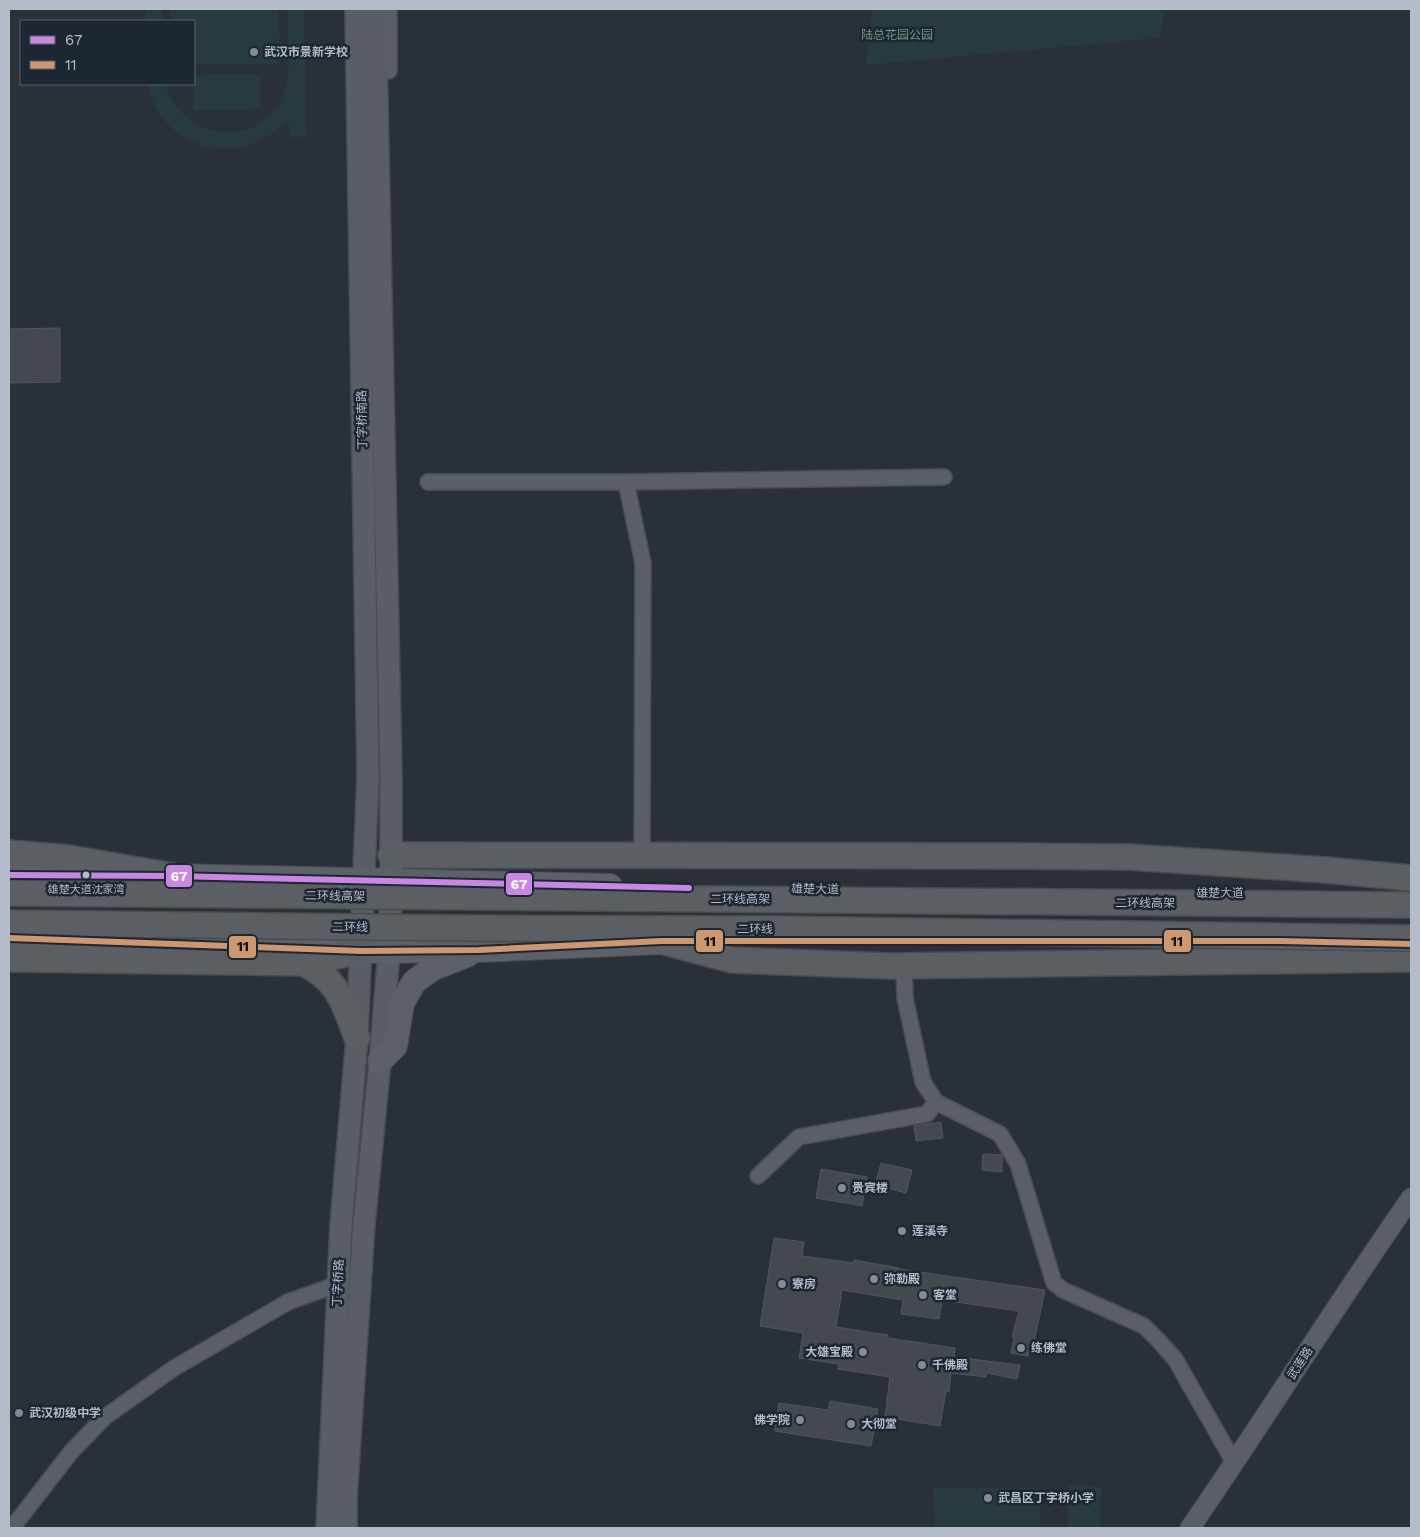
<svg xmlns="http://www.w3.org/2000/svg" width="1420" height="1537" viewBox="0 0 1420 1537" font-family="'Work Sans','Noto Sans SC',sans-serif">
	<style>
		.green { fill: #273a3e }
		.building { fill: #444950; stroke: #52575f }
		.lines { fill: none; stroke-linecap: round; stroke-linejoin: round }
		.minor-casing { stroke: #484c53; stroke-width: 18 }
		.tertiary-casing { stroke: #484c53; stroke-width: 21 }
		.secondary-casing { stroke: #484c53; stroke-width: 24 }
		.primary-casing { stroke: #484c55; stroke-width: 26 }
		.trunk-casing { stroke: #474c53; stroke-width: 28 }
		.minor { stroke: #5a5e66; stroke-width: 15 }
		.tertiary { stroke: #5a5e66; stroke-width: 19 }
		.secondary { stroke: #595d64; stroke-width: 21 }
		.primary { stroke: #5c6168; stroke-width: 24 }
		.trunk { stroke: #5b5f64; stroke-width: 25 }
		.trunk-bridge-casing { stroke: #474c53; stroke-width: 28; stroke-linecap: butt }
		.trunk-bridge { stroke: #5b5f64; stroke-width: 25 }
		.bus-1-casing { stroke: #1d2633; stroke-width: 10 }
		.bus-2-casing { stroke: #1d2633; stroke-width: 10 }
		.bus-1 { stroke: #c787e3; stroke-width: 6 }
		.bus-2 { stroke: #cd976f; stroke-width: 6 }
		.poi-dot { fill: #848b96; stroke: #1d2633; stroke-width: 2 }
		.bus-dot { fill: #b4bcc9; stroke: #1d2633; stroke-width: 2 }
		.labels { text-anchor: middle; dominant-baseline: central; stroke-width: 5; stroke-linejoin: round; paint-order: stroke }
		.bus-label { font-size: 11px; fill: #b4bcc9; stroke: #1d2633 }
		.park-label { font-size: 12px; fill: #6b9a76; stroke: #1d2633 }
		.poi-label { font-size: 12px; font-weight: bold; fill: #b4bcc9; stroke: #1d2633; text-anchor: start }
		.street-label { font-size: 12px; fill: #b4bcc9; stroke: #1d2633 }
		.line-badge { stroke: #1d2633; stroke-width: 2 }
		.badge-label { font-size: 14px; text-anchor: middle; font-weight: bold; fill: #fff }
		.pale-badge-label { font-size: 14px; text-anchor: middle; font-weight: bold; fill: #111 }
	</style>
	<rect width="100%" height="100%" fill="#2a3038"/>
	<!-- green -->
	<g class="green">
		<rect x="146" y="9" width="17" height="12"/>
		<polygon points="171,9 279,9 280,64 194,65 194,21 171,21"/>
		<path d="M287,9h17l2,128h-17l-1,-18c-31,37 -89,41 -122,3 -9,-11 -16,-24 -18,-38h17c18,58 95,67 119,9 8,-20 3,-61 3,-84z"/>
		<polygon points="872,9 1166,9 1159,38 866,65"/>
		<polygon points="260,74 261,109 193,110 194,75"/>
		<polygon points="1068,1485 1101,1487 1100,1528 1067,1528"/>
		<polygon points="933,1487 1040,1488 1041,1528 935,1528"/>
	</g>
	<!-- building -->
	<g class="building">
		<polygon points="60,328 60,382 9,383 9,329"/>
		<polygon points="941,1122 943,1138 916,1141 914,1126"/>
		<polygon points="983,1154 1002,1155 1002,1172 982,1170"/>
		<polygon points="881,1163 912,1170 906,1193 875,1185"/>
		<polygon points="821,1169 867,1177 862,1206 816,1198"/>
		<polygon points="774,1238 804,1242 802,1256 854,1263 854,1260 899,1268 898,1269 1045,1290 1034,1342 1031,1342 1028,1356 1011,1353 1014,1338 1012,1337 1019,1311 942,1300 939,1319 901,1314 903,1300 842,1290 836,1327 888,1335 888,1338 955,1348 954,1357 1020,1365 1017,1379 987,1373 986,1377 951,1373 949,1392 946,1391 940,1426 885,1417 890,1377 838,1369 839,1364 799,1358 803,1333 760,1326"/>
		<polygon points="830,1401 878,1409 871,1446 775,1431 779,1403 828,1410"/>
	</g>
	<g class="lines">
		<defs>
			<g id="minor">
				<polyline points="389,9 389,71"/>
				<polyline points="428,482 626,482 944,477"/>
				<polyline points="626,482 643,563 642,856"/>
				<polyline points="904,966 905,998 923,1082 936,1102 1000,1134 1018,1164 1054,1283 1063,1290 1144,1326 1158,1340 1175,1359 1235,1464"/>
				<polyline points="758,1176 799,1137 927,1114 936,1102"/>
				<polyline points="12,1528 71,1452 105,1417 174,1368 288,1302 338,1284"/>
			</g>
			<path id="tertiary" d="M1190,1528c75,-109 145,-222 221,-330"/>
			<g id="secondary">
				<polyline points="327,1528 341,1225 357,1038 368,776 356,9"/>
				<polyline points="346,1528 346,1498 364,1224 380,1061 389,951 391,881 391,776 375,9"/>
			</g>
			<g id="primary">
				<polyline points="9,875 173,876 610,886"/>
				<polyline points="9,938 361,951 479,950 682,941"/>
				<polyline points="380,1061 395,1046 402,1003 414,982 433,968 467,955"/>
			</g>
			<g id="trunk">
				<polyline points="9,853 69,858 173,876"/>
				<polyline points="391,855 1006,856 1129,857 1326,870 1411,878"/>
				<polyline points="661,941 732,960 890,966 1411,959"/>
				<polyline points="9,959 303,963 361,951"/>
				<path d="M303,963c35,16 41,40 54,75"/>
			</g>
		</defs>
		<!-- minor casing -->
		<use href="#minor" class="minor-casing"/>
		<!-- tertiary casing -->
		<use href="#tertiary" class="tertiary-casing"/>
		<!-- secondary casing -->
		<use href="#secondary" class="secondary-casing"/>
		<!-- primary casing -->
		<use href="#primary" class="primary-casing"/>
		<!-- trunk casing -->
		<use href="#trunk" class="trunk-casing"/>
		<!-- minor -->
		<use href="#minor" class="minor"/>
		<!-- tertiary -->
		<use href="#tertiary" class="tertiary"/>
		<!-- secondary -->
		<use href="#secondary" class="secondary"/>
		<!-- primary -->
		<use href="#primary" class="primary"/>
		<!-- trunk -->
		<use href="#trunk" class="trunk"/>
		<defs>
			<g id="trunk-bridge">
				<polyline points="9,893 1411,905"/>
				<polyline points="9,923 459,928 781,929 1411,938"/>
			</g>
		</defs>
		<!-- trunk-bridge casing -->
		<use href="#trunk-bridge" class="trunk-bridge-casing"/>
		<!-- trunk-bridge -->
		<use href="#trunk-bridge" class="trunk-bridge"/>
		<defs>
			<polyline id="bus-1" points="9,875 173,876 689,888"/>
			<polyline id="bus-2" points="9,938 361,951 479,950 661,941 1281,941 1411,944"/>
		</defs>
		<!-- bus-1 casing -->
		<use href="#bus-1" class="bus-1-casing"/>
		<!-- bus-2 casing -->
		<use href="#bus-2" class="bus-2-casing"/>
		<!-- bus-1 -->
		<use href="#bus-1" class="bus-1"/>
		<!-- bus-2 -->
		<use href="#bus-2" class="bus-2"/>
	</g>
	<!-- markers -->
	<g class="poi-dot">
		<circle cx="254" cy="52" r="5"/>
		<circle cx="842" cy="1188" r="5"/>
		<circle cx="902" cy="1231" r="5"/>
		<circle cx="874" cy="1279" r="5"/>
		<circle cx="782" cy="1284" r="5"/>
		<circle cx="923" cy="1295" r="5"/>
		<circle cx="1021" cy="1348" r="5"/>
		<circle cx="863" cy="1352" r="5"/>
		<circle cx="922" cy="1365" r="5"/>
		<circle cx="19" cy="1413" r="5"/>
		<circle cx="800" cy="1420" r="5"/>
		<circle cx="851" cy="1424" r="5"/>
		<circle cx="988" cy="1498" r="5"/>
	</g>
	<circle class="bus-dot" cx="86" cy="875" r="4.5"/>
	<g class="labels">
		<!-- bus labels -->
		<g class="bus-label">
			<text x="86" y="889">雄楚大道沈家湾</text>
		</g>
		<!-- park labels -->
		<g class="park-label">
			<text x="897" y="35">陆总花园公园</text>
		</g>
		<!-- poi labels -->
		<g class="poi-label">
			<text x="264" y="52">武汉市景新学校</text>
			<text x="852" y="1188">贵宾楼</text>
			<text x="912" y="1231">莲溪寺</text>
			<text x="884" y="1279">弥勒殿</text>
			<text x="792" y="1284">寮房</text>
			<text x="933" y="1295">客堂</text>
			<text x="1031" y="1348">练佛堂</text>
			<text x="853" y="1352" text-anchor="end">大雄宝殿</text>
			<text x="932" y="1365">千佛殿</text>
			<text x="29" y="1413">武汉初级中学</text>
			<text x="790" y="1420" text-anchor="end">佛学院</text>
			<text x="861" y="1424">大彻堂</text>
			<text x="998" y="1498">武昌区丁字桥小学</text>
		</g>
		<!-- street labels -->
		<g class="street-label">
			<text transform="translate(362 420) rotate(-91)">丁字桥南路</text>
			<text transform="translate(815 889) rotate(1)">雄楚大道</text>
			<text x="1220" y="893">雄楚大道</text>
			<text transform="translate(335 896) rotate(1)">二环线高架</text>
			<text x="740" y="899">二环线高架</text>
			<text x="1145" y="903">二环线高架</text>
			<text transform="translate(350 927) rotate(1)">二环线</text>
			<text x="755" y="929">二环线</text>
			<text transform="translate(338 1283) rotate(-87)">丁字桥路</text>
			<text transform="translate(1300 1363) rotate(-57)">武莲路</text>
		</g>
	</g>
	<g class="line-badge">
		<rect x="165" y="864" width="28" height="24" rx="5" fill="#c787e3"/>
		<rect x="505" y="872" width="28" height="24" rx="5" fill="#c787e3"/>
		<rect x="695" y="929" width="29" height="24" rx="5" fill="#cd976f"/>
		<rect x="1163" y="929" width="29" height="24" rx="5" fill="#cd976f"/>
		<rect x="228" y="935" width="29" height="24" rx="5" fill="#cd976f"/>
	</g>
	<g class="badge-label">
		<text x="179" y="881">67</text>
		<text x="519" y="889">67</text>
	</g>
	<g class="pale-badge-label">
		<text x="710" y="946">11</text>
		<text x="1177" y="946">11</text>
		<text x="243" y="951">11</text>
	</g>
	<!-- border -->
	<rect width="1420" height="1537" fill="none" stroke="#b4bcc9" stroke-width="20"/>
	<!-- legend -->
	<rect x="20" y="20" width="175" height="65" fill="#1d2633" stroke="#59626f"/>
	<rect x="30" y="36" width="25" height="8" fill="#c787e3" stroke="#59626f"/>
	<text x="65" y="45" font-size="15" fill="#b4bcc9">67</text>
	<rect x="30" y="61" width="25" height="8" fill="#cd976f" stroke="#59626f"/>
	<text x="65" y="70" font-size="15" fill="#b4bcc9">11</text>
</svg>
